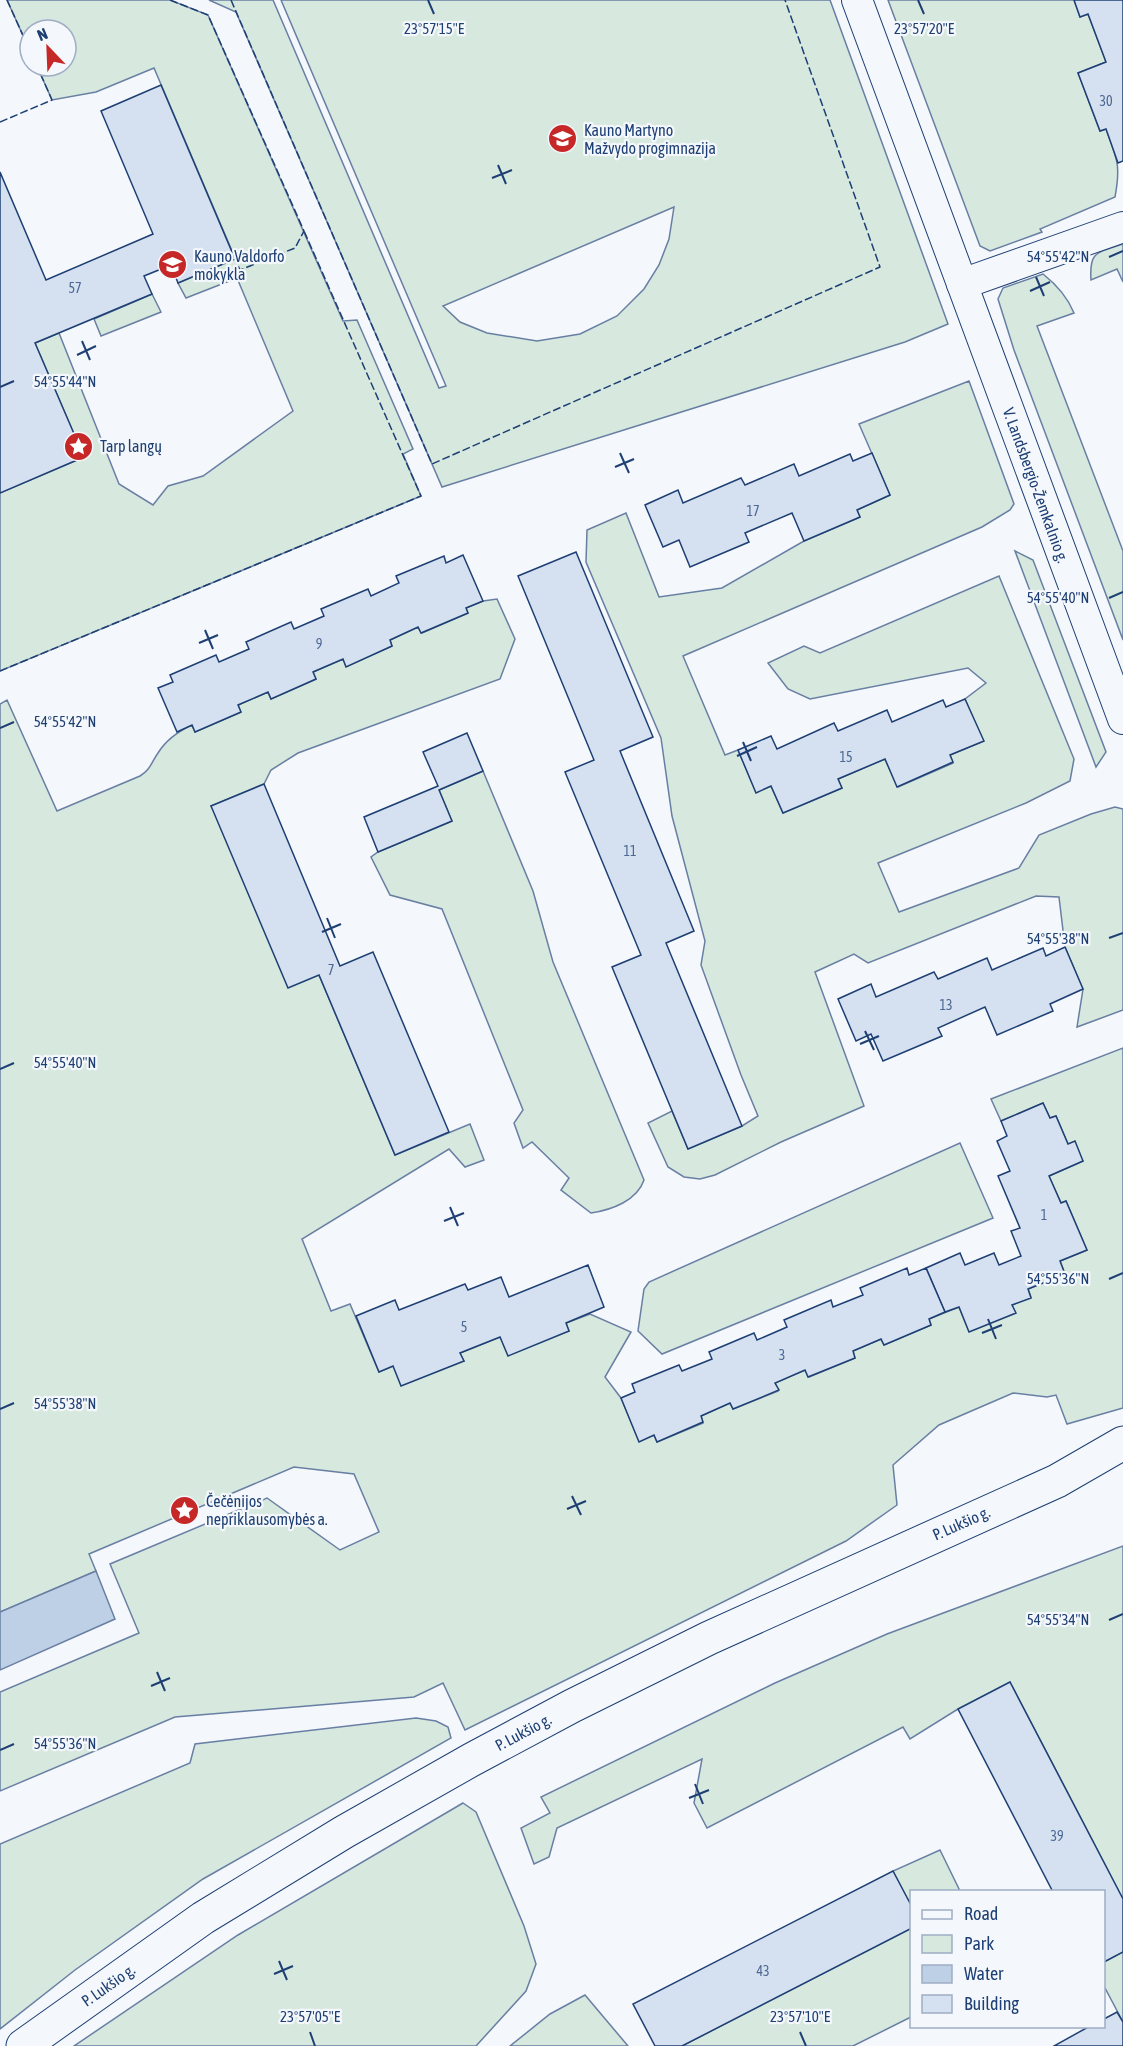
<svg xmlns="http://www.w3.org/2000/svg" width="1123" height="2046" viewBox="0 0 1123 2046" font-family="'Asap Condensed',sans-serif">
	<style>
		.green { fill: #d7e8df; stroke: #687fa3; stroke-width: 1.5; fill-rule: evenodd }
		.water { fill: #bed0e5; stroke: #687fa3; stroke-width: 1.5 }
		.building { fill: #d5e0f0; stroke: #1d3f73; stroke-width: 1.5 }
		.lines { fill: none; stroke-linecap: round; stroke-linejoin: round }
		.minor-casing { stroke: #1d3f73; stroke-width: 32 }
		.secondary-casing { stroke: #1d3f73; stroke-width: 35 }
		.minor { stroke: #f4f7fb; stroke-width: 30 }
		.secondary { stroke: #f4f7fb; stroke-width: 33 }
		.fence { stroke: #1d3f73; stroke-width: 1.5; stroke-dasharray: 8 3; stroke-linecap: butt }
		.ticks { fill: none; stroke: #1d3f73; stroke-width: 2 }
		.labels { text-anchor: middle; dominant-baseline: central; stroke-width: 4.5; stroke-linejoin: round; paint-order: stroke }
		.number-label { font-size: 14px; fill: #4b6792 }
		.poi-label { font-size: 16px; fill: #1d3f73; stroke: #f4f7fb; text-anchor: start }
		.street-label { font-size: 16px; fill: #1d3f73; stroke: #f4f7fb }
		.ticks-label { font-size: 15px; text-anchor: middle; fill: #1d3f73; stroke: #f4f7fb; stroke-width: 4.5; stroke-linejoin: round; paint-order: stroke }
	</style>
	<rect width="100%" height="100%" fill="#f4f7fb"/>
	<!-- green -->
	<g class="green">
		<polygon points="7,0 170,0 208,15 343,321 357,320 413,449 403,454 421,496 0,671 0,493 84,457 35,343 59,333 119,484 153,505 168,486 203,476 293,411 237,278 186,298 178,283 235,258 154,68 96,92 52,100 37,66 66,66 66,30 30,30 30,51"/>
		<path d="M209,0h64l166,388 7,-2 -165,-386h549l118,324 -43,18 -463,145 -206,-475zM674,207l-5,32 -10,26 -15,24 -27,27 -37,18 -43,7 -50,-8 -27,-11 -17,-16z"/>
		<path d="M888,0h186l6,17 8,-3 18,48 -28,11 22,58 6,-2c11,30 15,36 9,68l-75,32 2,3 -52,19 -10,-5z"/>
		<path d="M1123,244v38l-6,-13 -26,11c-2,-30 7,-27 32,-36z"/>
		<path d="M1043,274c14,11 24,22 31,39l-37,13 86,225v89l-109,-290 -16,-51 5,-11z"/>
		<polygon points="152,294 161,312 101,336 94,319"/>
		<polygon points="969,381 1014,504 1010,510 982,527 683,656 725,755 738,750 756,792 771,786 783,813 842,788 838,779 885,759 898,787 953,763 950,755 983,741 965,699 986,683 968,668 810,699 788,689 768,663 804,646 820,653 999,576 1074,759 1070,781 1026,803 878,863 899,912 1019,868 1039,835 1091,814 1115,807 1123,809 1123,1010 1077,1027 1083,989 1065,947 1059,897 1036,896 868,963 854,954 815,972 864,1106 781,1142 715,1175 700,1179 684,1177 668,1167 648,1123 672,1111 688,1149 742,1126 758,1116 741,1075 701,965 705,941 672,816 661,738 586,562 587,530 626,513 659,597 722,588 804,541 860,517 857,510 890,495 859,424"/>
		<polygon points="1015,551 1033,560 1106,752 1096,767"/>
		<path d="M497,599l18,40 -15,40 -202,74 -27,17 -7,14 -53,22 108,169 76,180 75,-31 14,36 -19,7 -16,-18 -147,90 29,72 19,-7 29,68 14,-6 71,-5 -4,-8 40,-16 69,-6 -3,-8 24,-9 41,18 -26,45 16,21 18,43 15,-6 3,7 46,-19 -2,-7 29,-13 3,6 45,-18 -3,-8 30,-13 4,7 46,-19 -2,-7 28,-12 3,6 47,-20 -2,-6 30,-12 10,24 46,-19 -3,-7 19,-8 -3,-8 37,-15 -5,-13 27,-11 -21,-49 -5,2 -12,-27 34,-15 -15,-17 -12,-28 -6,2 -7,-15 -42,18 -10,-22 132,-51v360l-56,16 -11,-29 -9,2 -34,-4 -74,32 -46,40 4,40 -51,36 -381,189 -22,-47 -29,14 -239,20 -175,74v-99l139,-59 -29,-69 157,-66 73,52 39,-18 -25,-58 -60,-7 -205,87 7,17 -96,41v-908l7,-4 50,111 83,-35c11,-7 11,-13 18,-23 8,-13 21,-22 34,-28l3,7 46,-20 -3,-7 30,-13 3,7 45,-20 -3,-7 30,-13 3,7 46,-20 -2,-6 28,-13 4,6 46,-20 -2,-5 17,-7z"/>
		<path d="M483,771l50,120 20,71 91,218c-7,21 -33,30 -53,33l-30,-23 8,-12 -37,-36 -9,6 -9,-25 9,-13 -81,-201 -52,-14 -19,-38 7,-5 74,-31 -13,-31z"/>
		<polygon points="960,1143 993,1218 662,1354 638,1331 644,1289 649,1282"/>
		<polygon points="1123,1546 1123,1899 1010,1682 958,1709 910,1739 903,1727 707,1828 694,1803 702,1759 557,1828 549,1857 534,1864 521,1828 550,1813 541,1797 775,1683 887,1634"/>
		<polygon points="416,1718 436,1721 448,1727 451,1738 203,1879 75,1970 0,2029 0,1844 190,1763 195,1744"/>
		<polygon points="463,1803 476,1812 524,1926 536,1964 526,1991 476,2046 74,2046 238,1935"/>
		<polygon points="940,1850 960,1891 912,1892 911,1907 893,1871"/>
		<polygon points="911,1928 911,2017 853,2046 682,2046"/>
		<polygon points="1123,1952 1123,2022 1104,1986 1104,1962"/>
		<polygon points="585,1995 628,2046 510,2046 550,2014"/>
	</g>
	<!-- water -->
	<polygon class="water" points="96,1571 115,1619 0,1670 0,1612"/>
	<!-- building -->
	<g class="building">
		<polygon points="1074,0 1123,0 1123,161 1118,163 1106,129 1100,131 1078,73 1106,62 1088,14 1080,17"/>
		<polygon points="161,85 235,259 178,283 171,265 144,276 152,294 35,343 84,457 0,493 0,172 46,280 153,234 101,111"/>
		<polygon points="872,453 890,495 857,510 860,517 804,541 792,513 745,533 749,542 690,567 679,540 663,547 645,505 678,490 683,503 741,478 745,485 794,464 799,476 850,454 853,461"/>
		<polygon points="576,552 653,737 620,751 694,931 666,943 742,1126 688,1149 612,967 641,955 565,772 594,760 518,576"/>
		<polygon points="463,555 483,601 466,608 468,613 421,633 418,627 390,640 392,646 346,667 343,659 313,672 316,679 271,699 268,692 238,705 241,712 195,732 192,725 177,732 158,688 173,682 170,675 216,655 219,662 249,649 246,642 291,622 294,629 324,616 321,609 368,589 371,596 399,583 396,576 444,556 446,563"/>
		<polygon points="965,699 984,741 950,755 953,762 897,787 885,759 838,779 842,788 783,813 771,786 756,793 738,750 771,736 777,749 834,723 838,731 887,710 892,722 943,700 946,707"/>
		<polygon points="467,733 483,771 439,790 452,821 378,852 364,817 438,786 423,752"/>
		<polygon points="264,784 340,966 373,952 449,1132 395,1155 319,975 288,988 211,806"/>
		<polygon points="1065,947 1083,989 1050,1004 1053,1011 997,1035 985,1007 938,1028 942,1036 883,1061 871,1034 856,1041 838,999 871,984 876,997 934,972 938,979 987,958 992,970 1043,948 1046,956"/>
		<polygon points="1043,1103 1050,1118 1056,1116 1068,1144 1075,1141 1083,1161 1049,1176 1061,1203 1066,1201 1087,1250 1060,1261 1065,1274 1028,1289 1031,1298 1012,1305 1016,1313 969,1332 959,1307 945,1312 926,1268 960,1253 965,1265 994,1253 999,1265 1021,1256 1011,1231 1020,1228 998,1176 1010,1171 997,1141 1007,1136 1001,1121"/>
		<polygon points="588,1265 604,1307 566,1323 569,1331 508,1356 500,1337 460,1353 464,1361 401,1386 393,1366 379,1372 356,1316 395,1300 399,1310 465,1284 468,1290 501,1277 509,1297"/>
		<polygon points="907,1268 909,1275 926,1268 945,1312 929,1319 931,1325 884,1345 881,1339 853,1351 855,1358 808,1377 805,1370 775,1383 779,1390 733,1409 730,1403 701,1416 703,1422 657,1442 654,1435 639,1442 621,1398 635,1392 632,1384 679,1365 682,1371 712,1359 709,1352 754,1333 757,1340 787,1327 784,1320 831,1300 833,1307 863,1295 860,1288"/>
		<polygon points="1010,1682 1123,1899 1123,1952 1104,1962 1104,1892 1053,1892 958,1709"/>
		<polygon points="893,1871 912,1907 912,1928 682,2046 655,2046 633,2004"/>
		<polygon points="1117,2012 1123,2022 1123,2046 1054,2046 1090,2026 1104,2026 1104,2019"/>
	</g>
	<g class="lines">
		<defs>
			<g id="minor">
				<polyline points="857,0 1123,719"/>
				<polyline points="962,284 1123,227"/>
			</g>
			<polyline id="secondary" points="23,2046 203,1918 344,1832 471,1760 572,1706 709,1638 1057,1481 1123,1443"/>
		</defs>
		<!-- minor casing -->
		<use href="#minor" class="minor-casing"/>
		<!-- secondary casing -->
		<use href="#secondary" class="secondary-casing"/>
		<!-- minor -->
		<use href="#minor" class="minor"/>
		<!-- secondary -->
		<use href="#secondary" class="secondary"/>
		<!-- fence -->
		<g class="fence">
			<polyline points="7,0 30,51"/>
			<polyline points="170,0 208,15 304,231 295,248 240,270 235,259"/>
			<polyline points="231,0 432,464 880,267 785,0"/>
			<polyline points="0,122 52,100 37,66"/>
			<polyline points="0,671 421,496 304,231"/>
		</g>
	</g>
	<!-- ticks -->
	<path class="ticks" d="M428,0l6,14M918,0l6,14M498,165l8,19M492,178l20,-8M1109,257l14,-6M1036,277l8,19M1030,291l20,-9M82,341l8,19M77,355l19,-9M0,387l14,-6M620,453l9,20M615,467l19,-8M1109,598l14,-6M205,630l8,19M199,643l19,-8M0,728l14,-6M743,742l8,19M737,756l20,-9M327,918l8,20M322,932l19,-8M1109,938l14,-5M865,1031l9,19M860,1044l19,-8M0,1069l14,-6M450,1207l8,19M444,1221l20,-8M1109,1279l14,-6M988,1319l8,20M982,1333l20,-8M0,1409l14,-6M572,1496l9,19M567,1509l19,-8M1109,1620l14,-6M157,1672l8,19M151,1686l19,-8M0,1750l14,-6M695,1784l8,20M689,1798l20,-8M279,1961l8,19M274,1974l19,-8M310,2032l5,14M800,2032l6,14"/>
	<!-- icons -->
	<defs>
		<symbol id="school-disc" viewBox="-11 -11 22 22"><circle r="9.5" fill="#c62828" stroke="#f4f7fb"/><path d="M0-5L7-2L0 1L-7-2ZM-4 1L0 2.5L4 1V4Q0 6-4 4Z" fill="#fff"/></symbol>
		<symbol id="sight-disc" viewBox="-11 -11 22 22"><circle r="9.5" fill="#c62828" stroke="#f4f7fb"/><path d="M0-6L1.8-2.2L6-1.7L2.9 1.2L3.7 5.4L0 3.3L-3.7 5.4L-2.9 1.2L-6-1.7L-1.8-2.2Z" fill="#fff"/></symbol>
	</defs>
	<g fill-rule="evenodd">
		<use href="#school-disc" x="546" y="122" width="33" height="33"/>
		<use href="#school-disc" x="156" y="248" width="33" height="33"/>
		<use href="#sight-disc" x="62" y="430" width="33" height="33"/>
		<use href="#sight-disc" x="168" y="1494" width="33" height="33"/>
	</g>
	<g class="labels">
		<!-- number labels -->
		<g class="number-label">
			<text x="1106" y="101">30</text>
			<text x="75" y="288">57</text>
			<text x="753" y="511">17</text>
			<text x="319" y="644">9</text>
			<text x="846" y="757">15</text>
			<text x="630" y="851">11</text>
			<text x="331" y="970">7</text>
			<text x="946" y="1005">13</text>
			<text x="1044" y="1215">1</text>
			<text x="464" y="1327">5</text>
			<text x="782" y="1355">3</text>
			<text x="1057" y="1836">39</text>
			<text x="763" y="1971">43</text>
		</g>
		<!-- poi labels -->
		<g class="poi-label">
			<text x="584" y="130">Kauno Martyno<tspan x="584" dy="18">Mažvydo progimnazija</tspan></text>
			<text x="194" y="256">Kauno Valdorfo<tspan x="194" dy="18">mokykla</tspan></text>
			<text x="100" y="446">Tarp langų</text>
			<text x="206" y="1501">Čečėnijos<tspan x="206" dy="18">nepriklausomybės a.</tspan></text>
		</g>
		<!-- street labels -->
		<g class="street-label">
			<text transform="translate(1036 485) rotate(70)">V. Landsbergio-Žemkalnio g.</text>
			<text transform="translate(961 1523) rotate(-24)">P. Lukšio g.</text>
			<text transform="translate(523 1732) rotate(-28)">P. Lukšio g.</text>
			<text transform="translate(108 1985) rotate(-35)">P. Lukšio g.</text>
		</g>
	</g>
	<g class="ticks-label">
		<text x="434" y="34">23°57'15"E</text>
		<text x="924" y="34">23°57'20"E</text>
		<text x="1058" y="262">54°55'42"N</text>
		<text x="65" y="387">54°55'44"N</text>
		<text x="1058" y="603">54°55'40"N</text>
		<text x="65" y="727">54°55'42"N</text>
		<text x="1058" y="944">54°55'38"N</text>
		<text x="65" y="1068">54°55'40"N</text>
		<text x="1058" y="1284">54°55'36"N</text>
		<text x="65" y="1409">54°55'38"N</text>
		<text x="1058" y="1625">54°55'34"N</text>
		<text x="65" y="1749">54°55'36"N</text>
		<text x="310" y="2022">23°57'05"E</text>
		<text x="800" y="2022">23°57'10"E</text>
	</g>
	<!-- legend -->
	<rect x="910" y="1890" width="195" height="138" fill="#f4f7fb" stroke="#9eadc5" stroke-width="1.5"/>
	<rect x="922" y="1910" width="30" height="9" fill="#f4f7fb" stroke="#9eadc5" stroke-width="1.5"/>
	<text x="964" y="1920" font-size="18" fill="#1d3f73">Road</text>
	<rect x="922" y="1935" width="30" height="18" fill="#d7e8df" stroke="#9eadc5" stroke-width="1.5"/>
	<text x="964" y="1950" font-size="18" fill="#1d3f73">Park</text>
	<rect x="922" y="1965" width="30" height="18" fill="#bed0e5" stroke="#9eadc5" stroke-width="1.5"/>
	<text x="964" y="1980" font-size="18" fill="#1d3f73">Water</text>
	<rect x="922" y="1995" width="30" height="18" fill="#d5e0f0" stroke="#9eadc5" stroke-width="1.5"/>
	<text x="964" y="2010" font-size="18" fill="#1d3f73">Building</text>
	<!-- north arrow -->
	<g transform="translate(48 48) rotate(337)"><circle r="28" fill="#f4f7fb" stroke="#9eadc5" stroke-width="1.5"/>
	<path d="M0-4.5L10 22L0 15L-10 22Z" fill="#c62828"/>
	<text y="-9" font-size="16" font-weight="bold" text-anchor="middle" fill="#1d3f73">N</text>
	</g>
</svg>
